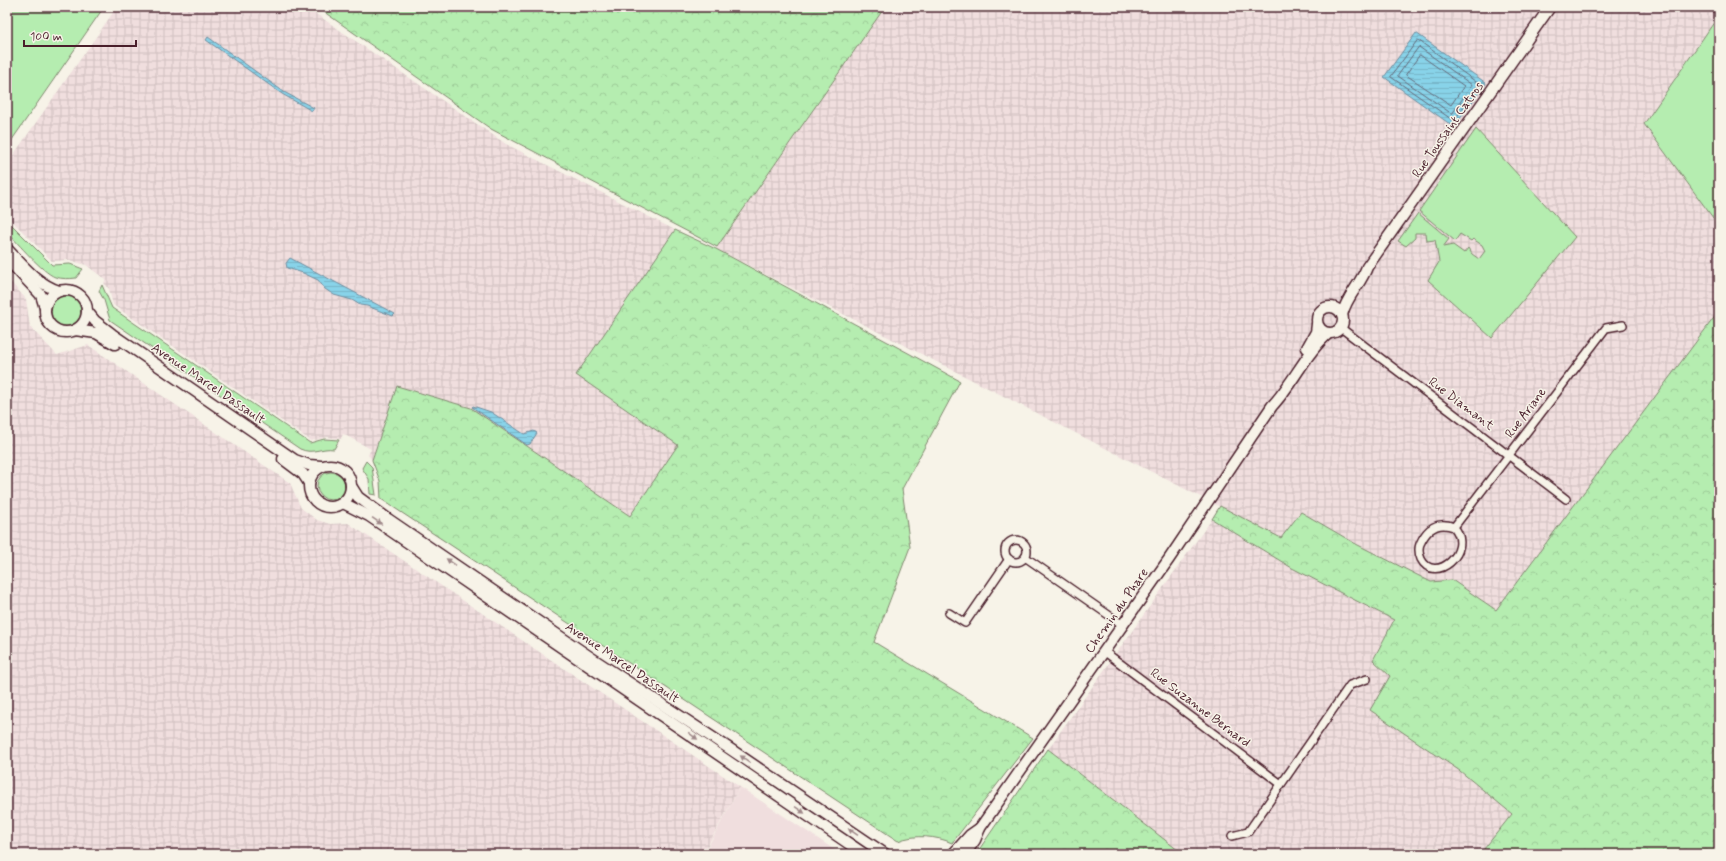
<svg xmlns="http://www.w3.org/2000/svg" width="1726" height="861" viewBox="0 0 1726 861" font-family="Mynerve,sans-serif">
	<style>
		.built { fill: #f0dede }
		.industrial { fill: url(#industrial-grid) }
		.grass { fill: #b5edb0; stroke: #80866e }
		.forest { fill: url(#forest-crowns); stroke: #80866e }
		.water { fill: url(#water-rules); stroke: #6f8b9d }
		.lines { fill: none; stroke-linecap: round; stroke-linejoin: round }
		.shore { stroke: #636777; stroke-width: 1 }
		.street-casing { stroke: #4a1f2b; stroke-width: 10 }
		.secondary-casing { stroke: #4a1f2b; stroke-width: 13 }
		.street { stroke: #f7f3e8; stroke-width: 7 }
		.secondary { stroke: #f7f3e8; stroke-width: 10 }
		.oneway { fill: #a0898a }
		.labels { text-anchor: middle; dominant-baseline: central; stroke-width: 3; stroke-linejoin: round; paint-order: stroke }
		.street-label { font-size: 13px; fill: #4a1f2b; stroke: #f7f3e8 }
	</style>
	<defs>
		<pattern id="industrial-grid" width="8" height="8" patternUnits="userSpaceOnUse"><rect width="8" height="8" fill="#f0dede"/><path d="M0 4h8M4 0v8" fill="none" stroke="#cfbebf"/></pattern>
		<pattern id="forest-crowns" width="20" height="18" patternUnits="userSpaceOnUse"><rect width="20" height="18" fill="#b5edb0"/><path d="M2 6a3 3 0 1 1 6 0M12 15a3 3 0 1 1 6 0" fill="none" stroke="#9dcb98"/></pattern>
		<pattern id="water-rules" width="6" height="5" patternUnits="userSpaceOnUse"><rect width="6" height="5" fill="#88d3e9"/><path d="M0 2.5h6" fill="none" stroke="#77b5c8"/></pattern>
	</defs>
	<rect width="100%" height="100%" fill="#f7f3e8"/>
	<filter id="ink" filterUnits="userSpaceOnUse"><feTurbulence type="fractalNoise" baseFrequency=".025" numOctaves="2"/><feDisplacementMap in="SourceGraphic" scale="8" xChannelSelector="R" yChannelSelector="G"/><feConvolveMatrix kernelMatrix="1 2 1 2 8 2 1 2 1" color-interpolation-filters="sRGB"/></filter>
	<g filter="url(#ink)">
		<!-- built -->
		<polygon class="built" points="740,787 841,854 704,854"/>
		<!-- industrial -->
		<g class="industrial">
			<polygon points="117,7 306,7 506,144 675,230 576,375 678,445 630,516 471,408 397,386 372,460 368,455 371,449 343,434 341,439 327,437 311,441 113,305 109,289 104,283 106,280 86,265 69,260 52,261 7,216 7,164"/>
			<polygon points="885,7 1719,7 1719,20 1717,18 1644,124 1719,226 1719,311 1496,610 1452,580 1431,582 1356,544 1301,512 1281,538 716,249"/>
			<polygon points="7,278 26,299 30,327 57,355 88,345 290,483 301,508 317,520 330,524 348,523 740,787 703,854 7,854"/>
			<polygon points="1212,519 1292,568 1394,620 1373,659 1390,675 1460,771 1512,814 1480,854 1183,854 1048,749"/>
		</g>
		<!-- grass -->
		<g class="grass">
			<polygon points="7,7 104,7 7,147"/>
			<polygon points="1717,18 1719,20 1719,226 1644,124"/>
			<polygon points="1476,129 1575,237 1492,338 1428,280 1439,262 1435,240 1427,241 1426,233 1415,233 1415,238 1406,246 1398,241 1418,213 1449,239 1443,247 1453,245 1464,253 1468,248 1472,254 1479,259 1485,251 1482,245 1473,239 1471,241 1460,234 1455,241 1419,211"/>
			<path d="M7,220l45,45 18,-1 13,5 -7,9c-7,1 -14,1 -21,-1 -13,-5 -37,-34 -48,-45z"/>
			<path d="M102,285l10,23 198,135 14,-4 15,1 -5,9c-13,-2 -21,6 -34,0l-190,-129 -6,-20 -5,-9z"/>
			<circle cx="66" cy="311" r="15"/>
			<polygon points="366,461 372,467 376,495 370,494 369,479 362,468"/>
			<circle cx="331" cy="486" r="14"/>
		</g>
		<!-- forest -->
		<g class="forest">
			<polygon points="317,7 885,7 717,247 491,129"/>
			<path d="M675,230l41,19 244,132 -58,108 8,58 -36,95 159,96 -81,105c-15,-7 -38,-9 -54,-2l-517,-342 -1,-18 -8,-21 25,-74 74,22 159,108 48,-71 -102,-70z"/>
			<polygon points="1719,311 1719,854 1480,854 1512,814 1460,771 1370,710 1390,676 1373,660 1394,620 1292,568 1212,519 1220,506 1281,538 1301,512 1356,544 1431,582 1452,580 1496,610"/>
			<polygon points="1048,749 1183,854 976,854"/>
		</g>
		<!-- water -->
		<g class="water">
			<polygon points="1416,33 1486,83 1454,127 1384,77"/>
			<polygon points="208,37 284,92 314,108 312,111 282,94 206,40"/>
			<polygon points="290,258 395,314 393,316 367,306 360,305 352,300 334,295 325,289 318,280 303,273 287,268 286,263"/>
			<polygon points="473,406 491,412 524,434 534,431 537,433 530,444 527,445 472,407"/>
		</g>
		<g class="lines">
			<!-- shore -->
			<g class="shore">
				<polygon points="1418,40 1479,84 1454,121 1391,77"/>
				<polygon points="1419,47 1472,85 1452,114 1398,76"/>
				<polygon points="1420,55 1464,86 1451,105 1406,75"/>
			</g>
			<defs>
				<g id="street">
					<polyline points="1341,328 1566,499"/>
					<path d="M1454,527c21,25 -20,58 -33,32 -2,-5 -3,-10 -1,-15 7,-16 18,-23 34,-17l152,-199 17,-3"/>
					<circle cx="1016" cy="551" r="11"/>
					<polyline points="1025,557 1123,625"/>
					<polyline points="949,613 965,623 1009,559"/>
					<polyline points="1105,652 1281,784"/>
					<polyline points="1232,836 1248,832 1350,685 1367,679"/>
				</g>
				<g id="secondary">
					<path d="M7,249c16,16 30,35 52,42"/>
					<polyline points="7,259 41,295 45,308"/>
					<circle cx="66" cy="311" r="21"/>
					<circle cx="1330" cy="320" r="13"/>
					<polyline points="87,311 95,321 112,334 295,460 309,465 321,466"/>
					<path d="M1342,315c4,-18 19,-31 25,-48l183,-260"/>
					<polyline points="75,330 96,333 115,344"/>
					<polyline points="1307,348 1316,332 1317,324"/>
					<polyline points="283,459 303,474 309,483"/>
					<circle cx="330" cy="486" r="21"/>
					<polyline points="351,486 358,497 388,519 590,657 730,749 885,854"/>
					<polyline points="343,503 369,516 864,854"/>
					<polyline points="953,854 970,835 980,828"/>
					<path d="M965,854l10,-14 5,-12 189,-269 103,-153c21,-22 34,-54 57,-73"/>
				</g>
			</defs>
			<!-- street casing -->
			<use href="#street" class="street-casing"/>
			<!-- secondary casing -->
			<use href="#secondary" class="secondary-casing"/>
			<!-- street -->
			<use href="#street" class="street"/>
			<!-- secondary -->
			<use href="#secondary" class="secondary"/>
		</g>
		<!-- one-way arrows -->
		<defs><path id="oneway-solid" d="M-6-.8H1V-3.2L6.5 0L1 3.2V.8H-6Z"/></defs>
		<g class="oneway">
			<use href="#oneway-solid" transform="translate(377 521) rotate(34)"/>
			<use href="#oneway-solid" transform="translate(451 562) rotate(-146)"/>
			<use href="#oneway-solid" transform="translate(693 736) rotate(36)"/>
			<use href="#oneway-solid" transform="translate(745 759) rotate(-146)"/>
			<use href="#oneway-solid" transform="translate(800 810) rotate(34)"/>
			<use href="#oneway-solid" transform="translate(853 832) rotate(-146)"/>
		</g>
	</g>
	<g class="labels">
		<!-- street labels -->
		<g class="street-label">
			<text transform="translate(1448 130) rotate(-55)">Rue Toussaint Catros</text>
			<text transform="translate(208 384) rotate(34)">Avenue Marcel Dassault</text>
			<text transform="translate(1461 404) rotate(37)">Rue Diamant</text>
			<text transform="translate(1526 413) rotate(-53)">Rue Ariane</text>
			<text transform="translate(1117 611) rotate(-55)">Chemin du Phare</text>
			<text transform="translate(622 663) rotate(34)">Avenue Marcel Dassault</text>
			<text transform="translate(1200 708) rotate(37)">Rue Suzanne Bernard</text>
		</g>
	</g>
	<!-- margin -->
	<rect width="1726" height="861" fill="none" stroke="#f7f3e8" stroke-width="24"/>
	<rect x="12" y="12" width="1702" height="837" fill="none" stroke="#4a1f2b" stroke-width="1.5" filter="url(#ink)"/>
	<!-- scale -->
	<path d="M24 40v6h112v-6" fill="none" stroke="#4a1f2b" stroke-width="2"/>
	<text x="30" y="40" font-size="12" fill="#4a1f2b" stroke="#f7f3e8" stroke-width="3" paint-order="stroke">100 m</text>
</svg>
